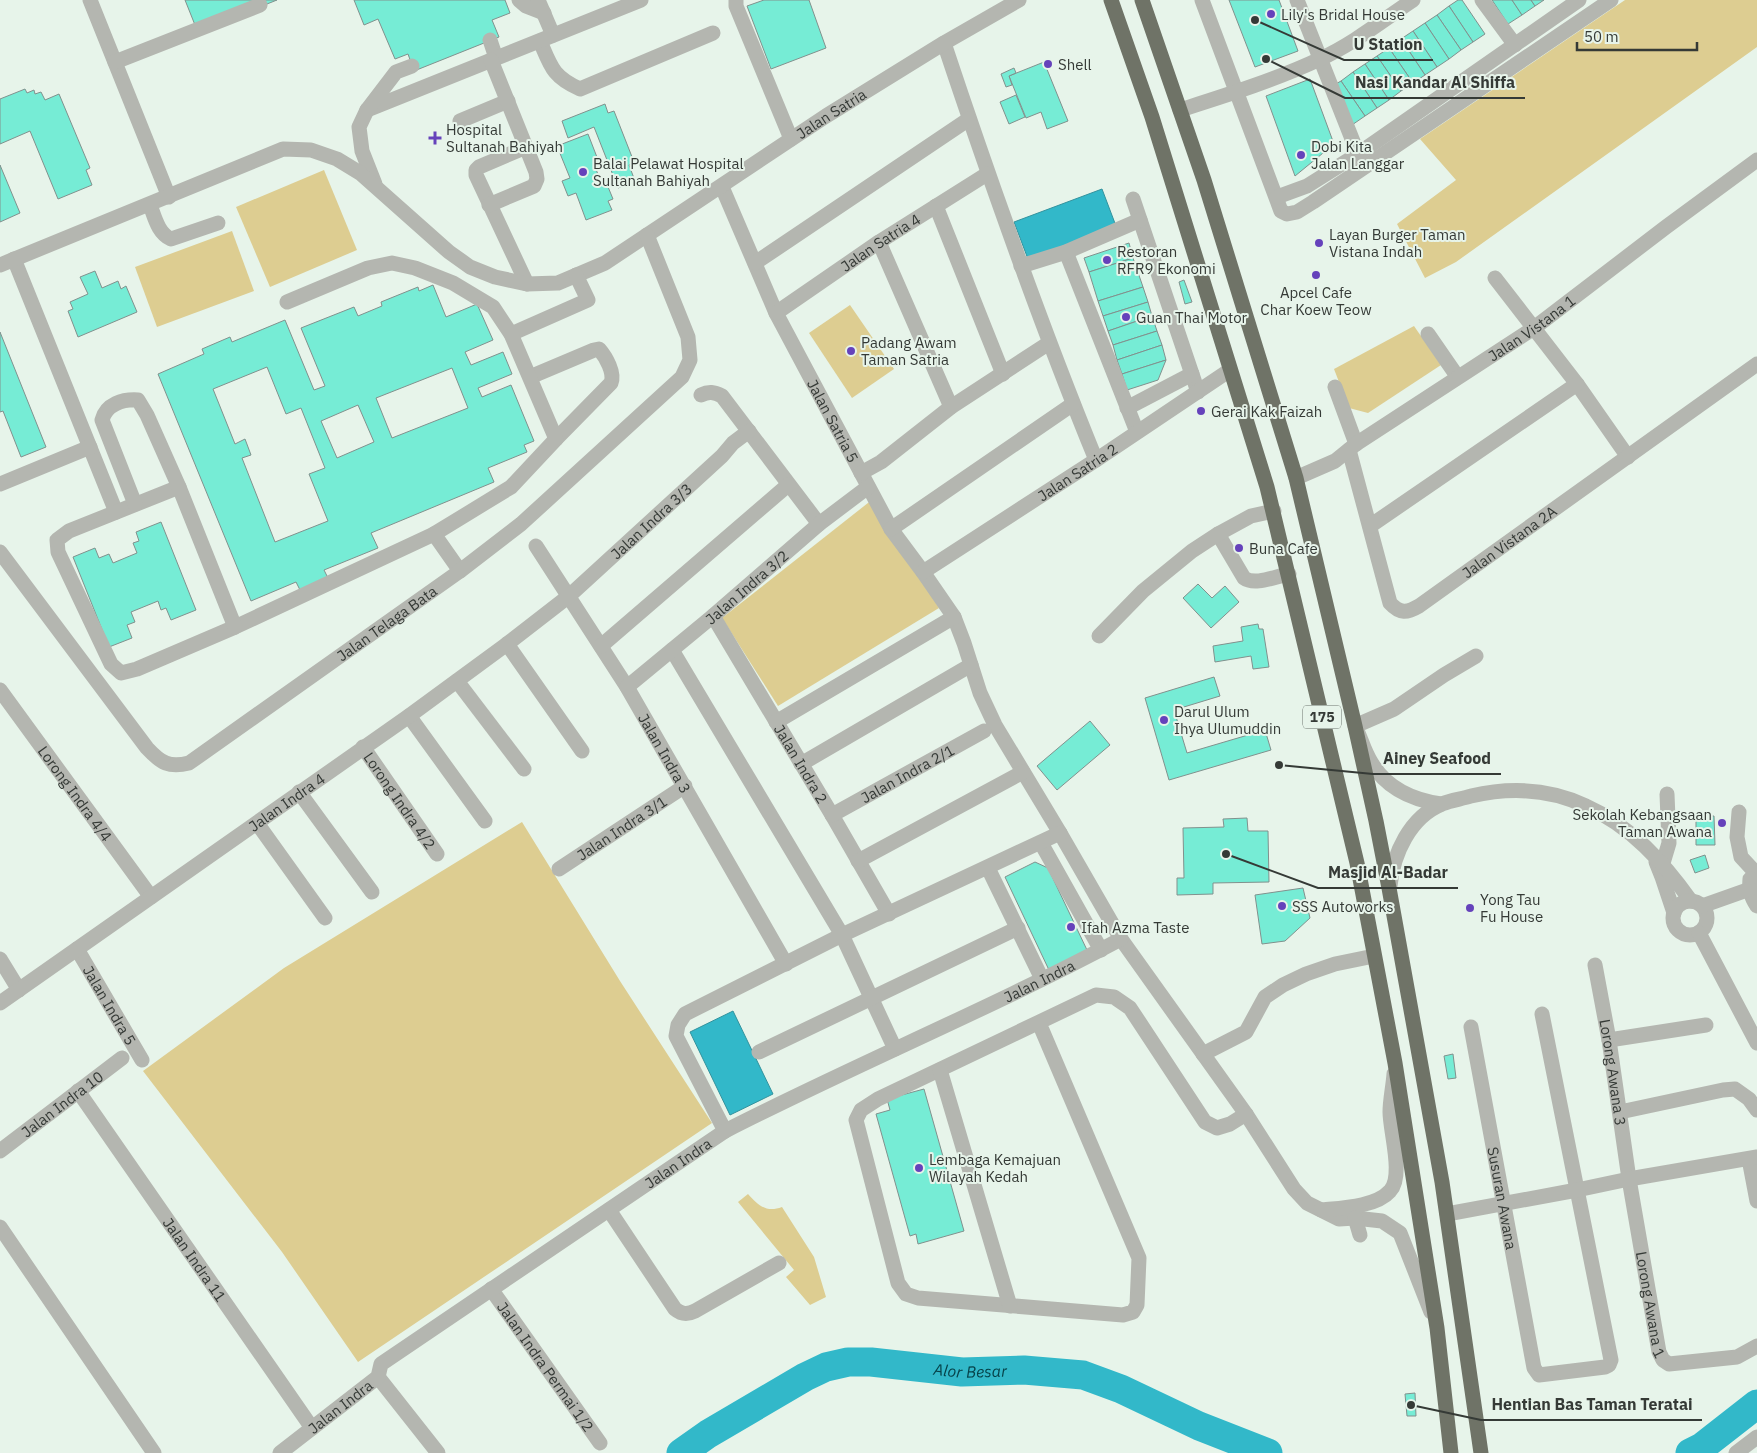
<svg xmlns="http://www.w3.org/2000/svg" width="1757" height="1453" viewBox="0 0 1757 1453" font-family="'IBM Plex Sans',sans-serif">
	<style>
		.green { fill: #ddcd91 }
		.water { fill: #32b8c9; stroke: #33929d }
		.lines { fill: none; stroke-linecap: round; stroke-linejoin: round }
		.river { stroke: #32b8c9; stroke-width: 29 }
		.building { fill: #76ecd5; stroke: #81918d; fill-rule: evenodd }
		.minor { stroke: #b4b6b0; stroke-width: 15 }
		.highway { stroke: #6f7367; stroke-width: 15 }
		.poi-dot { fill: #6542bb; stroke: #e7f4ea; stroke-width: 2 }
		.labels { text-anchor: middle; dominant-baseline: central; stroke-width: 4; stroke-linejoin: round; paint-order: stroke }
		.shield { fill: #e7f4ea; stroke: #6a726c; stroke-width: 1 }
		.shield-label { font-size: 14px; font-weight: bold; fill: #353a36 }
		.poi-label { font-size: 15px; fill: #353a36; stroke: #e7f4ea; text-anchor: start }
		.street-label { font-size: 15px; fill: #353a36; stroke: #e7f4ea }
		.water-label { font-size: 16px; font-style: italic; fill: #064249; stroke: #e7f4ea }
		.leader { fill: none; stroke: #353a36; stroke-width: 2 }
		.callout-dot { fill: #353a36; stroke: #e7f4ea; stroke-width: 2 }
		.callout-label { font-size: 16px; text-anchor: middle; font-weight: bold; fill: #353a36; stroke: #e7f4ea; stroke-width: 4; stroke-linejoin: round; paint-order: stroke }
	</style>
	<rect width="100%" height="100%" fill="#e7f4ea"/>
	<!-- green -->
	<g class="green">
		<polygon points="1625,0 1757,0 1757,47 1456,262 1425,278 1397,224 1456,180 1420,139"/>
		<polygon points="324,170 357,250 270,287 236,207"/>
		<polygon points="232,231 254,291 157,327 135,267"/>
		<polygon points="850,305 894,369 852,398 809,333"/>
		<polygon points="1414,326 1441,365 1368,413 1349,408 1334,369"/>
		<polygon points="873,499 939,608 778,706 722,618"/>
		<polygon points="522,822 620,981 712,1123 358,1362 282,1252 143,1071 284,968"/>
		<path d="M748,1194c10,11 18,19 34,13l32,50 12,40 -16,8 -24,-28 8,-7 -56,-68z"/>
	</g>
	<!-- water -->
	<g class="water">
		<polygon points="1102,189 1116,226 1028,259 1014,222"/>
		<polygon points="733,1011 773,1094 730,1115 690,1032"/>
	</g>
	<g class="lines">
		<!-- river -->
		<g class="river">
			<path id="s1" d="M681,1453l27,-19 97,-57 21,-10 22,-5h23l91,10 62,-2 59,5 38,14 78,37 69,27"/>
			<polyline points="1690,1453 1702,1447 1757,1404"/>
		</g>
	</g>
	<!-- building -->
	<g class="building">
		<polygon points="185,0 277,0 257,8 195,25"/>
		<polygon points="354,0 505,0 510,13 492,20 499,37 414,71 408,54 395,59 378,19 364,25"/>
		<polygon points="764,0 809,0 826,48 771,69 747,6"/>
		<polygon points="1229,0 1279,0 1298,51 1255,67"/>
		<polygon points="1458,0 1462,0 1485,34 1473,42 1449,6"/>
		<polygon points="1492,0 1512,0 1522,15 1508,24"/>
		<polygon points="1512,0 1531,0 1535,6 1522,15"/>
		<polygon points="1531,0 1544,0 1535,6"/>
		<polygon points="1449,6 1473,42 1461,50 1437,15"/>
		<polygon points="1437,15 1461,50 1449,59 1425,23"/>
		<polygon points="1425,23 1449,59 1437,67 1413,31"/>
		<polygon points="1413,31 1437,67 1425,75 1401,39"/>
		<polygon points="1401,39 1425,75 1413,83 1389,48"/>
		<polygon points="1389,48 1413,83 1401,91 1377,56"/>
		<polygon points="1377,56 1401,91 1389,100 1365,64"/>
		<polygon points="1044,62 1068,121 1047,129 1041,112 1026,118 1009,76"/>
		<polygon points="1365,64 1389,100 1377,108 1353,72"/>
		<polygon points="1014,68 1016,73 1009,76 1012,85 1006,87 1001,74"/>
		<polygon points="1353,72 1377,108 1365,116 1341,81"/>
		<polygon points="1310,79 1334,144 1295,176 1266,96"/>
		<polygon points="1341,81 1365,116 1349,127 1334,85"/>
		<polygon points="25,89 27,93 34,90 35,94 41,92 45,100 59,94 90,168 86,170 92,185 58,199 30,131 0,144 0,99"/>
		<polygon points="1016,95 1025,117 1009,124 1000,102"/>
		<polygon points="605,104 608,113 614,111 634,162 629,165 635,181 618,188 594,127 568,138 562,121"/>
		<polygon points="588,134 600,165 595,167 602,184 606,182 613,199 608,201 612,210 586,220 576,193 568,196 562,181 570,178 557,146"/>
		<polygon points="0,165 20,213 0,222"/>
		<polygon points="1129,243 1133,258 1089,272 1084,258"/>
		<polygon points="1133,258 1143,287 1098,301 1089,272"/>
		<polygon points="95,271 102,288 118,281 121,289 126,286 137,312 78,337 68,311 73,309 70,302 88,294 80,277"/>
		<polygon points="1184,280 1192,302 1185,304 1179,282"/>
		<path d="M433,285l13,32 31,-13 16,36 -28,12 6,13 32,-13 9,22 -34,14 4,9 29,-12 23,56 -10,4 3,7 -39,16 6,14 -123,51 7,15 -54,22 4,8 -28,12 -4,-8 -45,19 -93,-227 46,-20 -2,-5 28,-12 2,5 53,-22 29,70 11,-4 -24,-58 53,-21 4,9 24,-10 -1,-4 37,-15 1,4zM267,367l19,47 15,-6 24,60 -16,6 19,47 -53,21 -33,-84 9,-3 -6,-16 -10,5 -22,-55zM452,368l16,40 -76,30 -16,-40zM358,405l16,37 -37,16 -16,-37z"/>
		<polygon points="1143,287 1148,302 1103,316 1098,301"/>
		<polygon points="1148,302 1152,316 1108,331 1103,316"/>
		<polygon points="1152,316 1157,331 1113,345 1108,331"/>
		<polygon points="1157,331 1162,345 1117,360 1113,345"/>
		<polygon points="0,332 46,447 21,457 3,411 0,412"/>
		<polygon points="1162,345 1166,360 1122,374 1117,360"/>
		<polygon points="1166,360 1158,380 1127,390 1122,374"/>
		<polygon points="161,522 196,610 171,620 166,608 161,610 158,601 131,612 135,622 127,625 132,638 109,647 73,557 95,548 99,558 109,554 113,563 137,553 133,543 139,541 136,532"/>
		<polygon points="1198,584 1212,598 1225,586 1239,602 1211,628 1183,598"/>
		<polygon points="1258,624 1259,629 1263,629 1269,667 1253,669 1251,656 1215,662 1213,646 1243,641 1241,627"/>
		<polygon points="1214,677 1220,696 1174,710 1187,753 1265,730 1271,750 1169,780 1145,698"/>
		<polygon points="1090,721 1110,745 1057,790 1037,766"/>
		<polygon points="1696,816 1714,816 1715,845 1696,845"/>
		<polygon points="1247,818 1248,831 1268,831 1269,882 1213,883 1213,894 1177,895 1177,878 1184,878 1183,828 1224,827 1223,819"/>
		<polygon points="1705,855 1709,868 1695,873 1690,860"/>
		<polygon points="1035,862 1048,868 1087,950 1049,970 1005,877"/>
		<polygon points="1303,888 1310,918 1285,941 1262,944 1255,895"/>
		<polygon points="1453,1054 1456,1078 1448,1079 1444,1056"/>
		<polygon points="924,1089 964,1231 918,1244 916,1234 910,1236 876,1114 890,1110 887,1099"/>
		<polygon points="1415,1393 1416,1416 1407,1416 1405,1394"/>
	</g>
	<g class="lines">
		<!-- minor -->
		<g class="minor">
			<polyline points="90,0 169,197"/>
			<polyline points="519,0 526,6 544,13"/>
			<polyline points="538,0 553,35"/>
			<polyline points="736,0 736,6 791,139"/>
			<polyline points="1202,0 1281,211 1287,214 1297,212 1313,202 1611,0"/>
			<polyline points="1297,0 1358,154"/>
			<polyline points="1482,0 1515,45"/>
			<polyline points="490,40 496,58"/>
			<path d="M540,41c11,26 13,36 40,48l133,-56"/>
			<path d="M944,43c47,141 96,280 152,417"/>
			<polyline points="115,62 260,5"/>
			<polyline points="367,110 641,0"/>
			<path d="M1180,110c47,-15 95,-30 140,-51 33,-15 63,-39 93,-59"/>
			<polyline points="460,121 508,101"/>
			<polyline points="526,147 479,167 476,170 476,175 527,284"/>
			<polyline points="375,184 362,151 359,127 367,110 396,72 412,66"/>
			<path id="s2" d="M722,187l54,126 115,216 32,43 31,45 10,26 16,50 15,32 65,108 61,106 125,175 48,75 13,14 32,16 16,-1 27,3 18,12 31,79"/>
			<polyline points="1277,197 1307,186 1358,154 1579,0"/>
			<polyline points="1133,199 1198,392"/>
			<path d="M150,205c5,13 8,28 21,34l47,-16"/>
			<polyline points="489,205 534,186 537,179 536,172 491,60"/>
			<polyline points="936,206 1003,374"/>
			<polyline points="879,242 951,407"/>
			<polyline points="1066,252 1137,432"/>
			<polyline points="14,259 116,512"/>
			<polyline points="755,263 969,119"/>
			<path id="s3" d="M0,265l283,-116 28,1 26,9 23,14 89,79 21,15 25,10 32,7 31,-1 47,-20 221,-147 118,-73 75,-43"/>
			<polyline points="1021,266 1066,252 1140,220"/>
			<polyline points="1495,278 1577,384 1628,457"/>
			<path id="s4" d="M776,313l103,-71 108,-68"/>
			<polyline points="511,334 588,300 576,275"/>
			<polyline points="1428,334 1457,376"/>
			<path d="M530,377l64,-27 5,-1c7,8 16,24 12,34l-55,56"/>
			<polyline points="1335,387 1356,444"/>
			<path d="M701,395c8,-4 13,-3 21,1l97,128"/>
			<polyline points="1127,408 1192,374"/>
			<path id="s5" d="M1349,450l41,153c10,11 17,10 29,3l338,-242"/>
			<polyline points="861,473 881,462 951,407 1049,343"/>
			<path id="s6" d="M1296,478l39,-17 21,-17 178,-116 132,-101 91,-67"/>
			<polyline points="0,484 90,447"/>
			<polyline points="179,487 69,531 57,540 58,552 111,664 121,673 137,669 235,627 434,534 511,487 556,439 511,334 493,307 453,283 415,268 392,263 368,268 287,302"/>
			<path d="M135,504l-33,-84c4,-16 21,-21 36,-20l9,15 32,72 56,140"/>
			<polyline points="1370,526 1577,384"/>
			<polyline points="891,529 1073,404"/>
			<polyline points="434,534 460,571"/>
			<path d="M1218,534l26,44c11,8 32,-2 45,-4"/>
			<path id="s7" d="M536,546l91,141 159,277"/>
			<path id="s8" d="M0,552l147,196c14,15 22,20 42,15l271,-192 61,-47 161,-147 8,-17 -2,-23 -41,-102"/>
			<path id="s9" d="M923,572l173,-112 134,-90"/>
			<path id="s10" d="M713,616l119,199 57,99"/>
			<polyline points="1099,636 1143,591 1192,551 1218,534 1251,516 1274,511"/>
			<polyline points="507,644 582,751"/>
			<polyline points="601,646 788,485"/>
			<polyline points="672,650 842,935 895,1049"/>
			<polyline points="457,681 524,769"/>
			<path id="s11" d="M627,687l86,-71 106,-92 49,-37"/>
			<path id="s12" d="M0,690l151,207"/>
			<polyline points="409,716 485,821"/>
			<polyline points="776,722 954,617"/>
			<path id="s13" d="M363,747l74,107"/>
			<polyline points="801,764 971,665"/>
			<polyline points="299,792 372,892"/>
			<path d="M1441,804c-28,-4 -55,-16 -70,-42 -7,-11 -10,-24 -16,-36l39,-17 50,-34 32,-19"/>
			<polyline points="1739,812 1737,837 1741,857 1753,870"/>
			<path id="s14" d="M832,815l152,-84"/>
			<polyline points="257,823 325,918"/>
			<polyline points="1041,843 1101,950"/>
			<polyline points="858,861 1023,772"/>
			<polyline points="1656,862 1662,877 1674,913"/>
			<polyline points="1663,863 1669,843 1667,794"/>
			<polyline points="988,868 1042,979"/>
			<path id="s15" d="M559,869l126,-83"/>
			<path d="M1750,879c-1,11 1,18 7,27"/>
			<path d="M1390,886c3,-32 20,-69 52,-82 9,-4 20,-5 29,-8 39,-9 79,-7 115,10 45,20 77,56 105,95"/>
			<circle cx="1690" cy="918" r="17"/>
			<polyline points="1702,906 1750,889"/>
			<polyline points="1699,933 1757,1043"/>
			<path id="s16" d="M77,949l65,111"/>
			<polyline points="0,959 19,990"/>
			<path id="s17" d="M1595,965l14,75 20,139 30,173 4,8 6,4 68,-7 20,-11"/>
			<path id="s18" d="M0,1003l409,-287 98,-72 62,-48 153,-140 11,-13 16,-12"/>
			<polyline points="1039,1023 1139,1258 1137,1305 1133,1312 1123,1315 918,1298 906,1294 898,1283 856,1120 861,1110 878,1099 1096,995 1114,997 1130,1008 1205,1122 1217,1128 1230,1124 1246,1114"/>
			<path id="s19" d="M1471,1027l63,341 5,7 66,-8 4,-2 2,-5 -69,-346"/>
			<polyline points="1609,1040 1706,1025"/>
			<polyline points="759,1052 1018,928"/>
			<polyline points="1203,1054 1246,1032 1265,997 1283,985 1306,974 1335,964 1374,956"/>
			<polyline points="940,1070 1010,1306"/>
			<path id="s20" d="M78,1091l234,337"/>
			<polyline points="1620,1112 1723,1090 1735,1089 1749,1099 1757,1110"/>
			<polyline points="725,1131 676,1036 678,1025 685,1014 842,935 1060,833"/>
			<path id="s21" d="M0,1151l122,-93"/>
			<polyline points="1749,1159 1757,1201"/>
			<path d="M609,1210l66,99c6,5 12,6 20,2l84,-48"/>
			<path d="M1321,1210c20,-2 55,-3 69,-19 14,-15 0,-59 0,-79 0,-12 3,-25 4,-38"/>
			<polyline points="1447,1214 1577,1190 1629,1179 1757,1157"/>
			<polyline points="1355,1218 1360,1235"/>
			<polyline points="0,1227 154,1453"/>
			<path id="s22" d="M491,1289l109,154"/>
			<polyline points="378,1377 438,1453"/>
			<path id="s23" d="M280,1453l98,-76 3,-13 344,-233c131,-67 267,-123 396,-192"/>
			<polyline points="1736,1453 1757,1437"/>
		</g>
		<!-- highway -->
		<g class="highway">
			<polyline points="1111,0 1152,117 1267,487 1357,863 1395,1063 1437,1328 1451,1453"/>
			<polyline points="1142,0 1204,180 1296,478 1355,726 1376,821 1389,888 1442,1182 1481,1453"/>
		</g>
	</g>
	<!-- markers -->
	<g class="poi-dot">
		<circle cx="1271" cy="14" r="5"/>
		<circle cx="1048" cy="64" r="5"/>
		<path d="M432.5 130.5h5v5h5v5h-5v5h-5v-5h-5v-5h5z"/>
		<circle cx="1301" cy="155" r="5"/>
		<circle cx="583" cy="172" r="5"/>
		<circle cx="1319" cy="243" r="5"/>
		<circle cx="1107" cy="260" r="5"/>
		<circle cx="1316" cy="275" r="5"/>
		<circle cx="1126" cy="317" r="5"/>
		<circle cx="851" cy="351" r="5"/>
		<circle cx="1201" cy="411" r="5"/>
		<circle cx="1239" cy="548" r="5"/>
		<circle cx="1164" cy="720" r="5"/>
		<circle cx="1722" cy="823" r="5"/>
		<circle cx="1282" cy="906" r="5"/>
		<circle cx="1470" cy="908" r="5"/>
		<circle cx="1071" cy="927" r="5"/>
		<circle cx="919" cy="1168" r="5"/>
	</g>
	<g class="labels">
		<!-- shield labels -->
		<rect class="shield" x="1303" y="705.5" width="38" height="23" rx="4"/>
		<g class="shield-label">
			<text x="1322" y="717">175</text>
		</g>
		<!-- poi labels -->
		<g class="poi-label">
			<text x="1281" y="14">Lily's Bridal House</text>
			<text x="1058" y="64">Shell</text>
			<text x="446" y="129">Hospital<tspan x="446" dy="17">Sultanah Bahiyah</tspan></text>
			<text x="1311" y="146">Dobi Kita<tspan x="1311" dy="17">Jalan Langgar</tspan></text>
			<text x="593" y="163">Balai Pelawat Hospital<tspan x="593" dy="17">Sultanah Bahiyah</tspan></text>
			<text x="1329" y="234">Layan Burger Taman<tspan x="1329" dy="17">Vistana Indah</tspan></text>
			<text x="1117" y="251">Restoran<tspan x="1117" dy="17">RFR9 Ekonomi</tspan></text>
			<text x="1316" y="292" text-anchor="middle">Apcel Cafe<tspan x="1316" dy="17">Char Koew Teow</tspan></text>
			<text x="1136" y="317">Guan Thai Motor</text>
			<text x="861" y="342">Padang Awam<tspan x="861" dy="17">Taman Satria</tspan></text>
			<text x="1211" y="411">Gerai Kak Faizah</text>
			<text x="1249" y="548">Buna Cafe</text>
			<text x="1174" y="711">Darul Ulum<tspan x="1174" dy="17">Ihya Ulumuddin</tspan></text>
			<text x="1712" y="814" text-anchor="end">Sekolah Kebangsaan<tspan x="1712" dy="17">Taman Awana</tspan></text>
			<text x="1480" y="899">Yong Tau<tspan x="1480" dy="17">Fu House</tspan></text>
			<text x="1292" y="906">SSS Autoworks</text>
			<text x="1081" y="927">Ifah Azma Taste</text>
			<text x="929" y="1159">Lembaga Kemajuan<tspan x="929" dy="17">Wilayah Kedah</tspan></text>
		</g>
		<!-- street labels -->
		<g class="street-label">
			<text stroke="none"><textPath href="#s3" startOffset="946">Jalan Satria</textPath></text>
			<text stroke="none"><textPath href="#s4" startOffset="126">Jalan Satria 4</textPath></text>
			<text stroke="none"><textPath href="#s6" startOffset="280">Jalan Vistana 1</textPath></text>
			<text stroke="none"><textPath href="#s2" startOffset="259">Jalan Satria 5</textPath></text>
			<text stroke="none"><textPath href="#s9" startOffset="184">Jalan Satria 2</textPath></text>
			<text stroke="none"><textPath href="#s18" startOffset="811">Jalan Indra 3/3</textPath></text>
			<text stroke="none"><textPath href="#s5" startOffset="302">Jalan Vistana 2A</textPath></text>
			<text stroke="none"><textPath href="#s11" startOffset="156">Jalan Indra 3/2</textPath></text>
			<text stroke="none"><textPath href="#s8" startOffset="535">Jalan Telaga Bata</textPath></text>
			<text stroke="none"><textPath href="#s7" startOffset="244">Jalan Indra 3</textPath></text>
			<text stroke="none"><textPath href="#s10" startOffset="172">Jalan Indra 2</textPath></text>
			<text stroke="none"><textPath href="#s14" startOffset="86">Jalan Indra 2/1</textPath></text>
			<text stroke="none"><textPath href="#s12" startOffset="128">Lorong Indra 4/4</textPath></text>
			<text stroke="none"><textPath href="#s13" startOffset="65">Lorong Indra 4/2</textPath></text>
			<text stroke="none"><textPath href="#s18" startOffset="350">Jalan Indra 4</textPath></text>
			<text stroke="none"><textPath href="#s15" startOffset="75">Jalan Indra 3/1</textPath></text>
			<text stroke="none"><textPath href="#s23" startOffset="901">Jalan Indra</textPath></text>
			<text stroke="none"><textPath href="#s16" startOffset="65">Jalan Indra 5</textPath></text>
			<text stroke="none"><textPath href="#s17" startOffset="109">Lorong Awana 3</textPath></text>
			<text stroke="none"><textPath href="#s21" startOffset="78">Jalan Indra 10</textPath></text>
			<text stroke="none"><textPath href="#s23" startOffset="496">Jalan Indra</textPath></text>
			<text stroke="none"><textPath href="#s19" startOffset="174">Susuran Awana</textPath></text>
			<text stroke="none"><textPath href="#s20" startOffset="205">Jalan Indra 11</textPath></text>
			<text stroke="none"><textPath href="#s17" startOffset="344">Lorong Awana 1</textPath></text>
			<text stroke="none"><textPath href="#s22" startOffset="95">Jalan Indra Permai 1/2</textPath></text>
			<text stroke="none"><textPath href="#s23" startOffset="76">Jalan Indra</textPath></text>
		</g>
		<!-- water labels -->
		<g class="water-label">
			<text stroke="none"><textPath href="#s1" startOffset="314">Alor Besar</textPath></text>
		</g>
	</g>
	<!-- callouts -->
	<path class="leader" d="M1255 20L1344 60H1433M1266 59L1345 98H1525M1279 765L1373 774H1501M1226 854L1318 888H1458M1411 1405L1481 1420H1702"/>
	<g class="callout-dot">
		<circle cx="1255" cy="20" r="5"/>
		<circle cx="1266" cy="59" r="5"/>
		<circle cx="1279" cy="765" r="5"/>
		<circle cx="1226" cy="854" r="5"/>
		<circle cx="1411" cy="1405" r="5"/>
	</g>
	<g class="callout-label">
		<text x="1388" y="50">U Station</text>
		<text x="1435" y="88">Nasi Kandar Al Shiffa</text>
		<text x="1437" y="764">Ainey Seafood</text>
		<text x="1388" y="878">Masjid Al-Badar</text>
		<text x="1592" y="1410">Hentian Bas Taman Teratai</text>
	</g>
	<!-- scale -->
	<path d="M1577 42v8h120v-8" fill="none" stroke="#353a36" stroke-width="2.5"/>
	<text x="1584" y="42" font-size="15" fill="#353a36" stroke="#e7f4ea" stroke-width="4" paint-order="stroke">50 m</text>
</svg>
